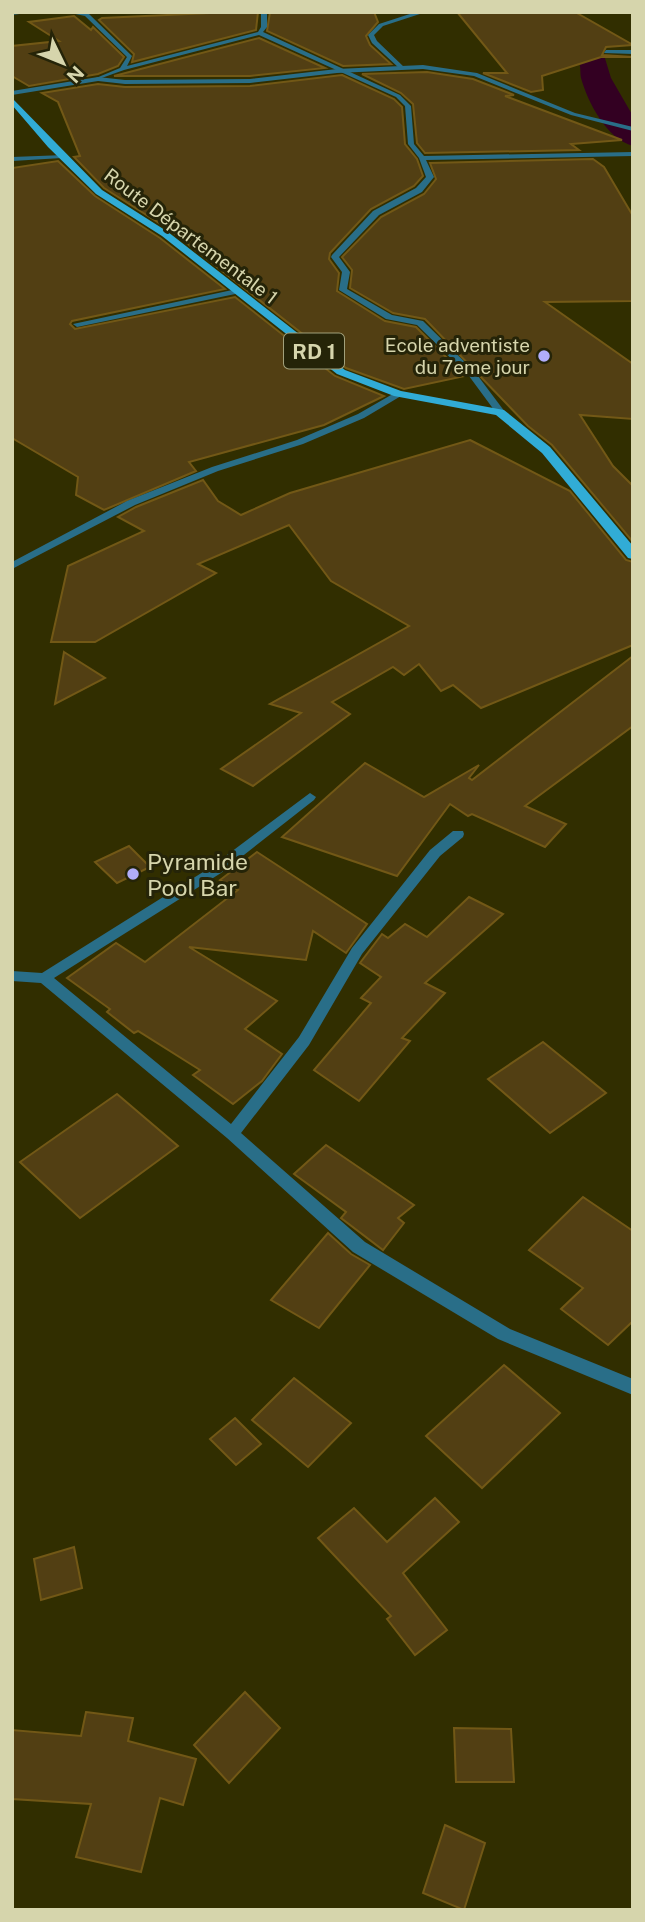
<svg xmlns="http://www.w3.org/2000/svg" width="645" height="1922" viewBox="0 0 645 1922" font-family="'Public Sans',sans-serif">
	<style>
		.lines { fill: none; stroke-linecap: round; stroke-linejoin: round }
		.river { fill: #302; fill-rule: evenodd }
		.building { fill: #523f13; stroke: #725816; stroke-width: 2 }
		.minor { fill: #296e88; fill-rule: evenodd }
		.tertiary { fill: #296e88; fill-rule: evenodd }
		.primary { fill: #31acd6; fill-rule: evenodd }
		.poi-dot { fill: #b1adfa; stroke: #252408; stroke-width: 2.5 }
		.labels { text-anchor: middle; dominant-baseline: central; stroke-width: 6; stroke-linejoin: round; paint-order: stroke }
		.far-street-label { font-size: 19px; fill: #d6d5ac; stroke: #252408 }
		.far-poi-label { font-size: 19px; fill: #d6d5ac; stroke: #252408; text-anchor: end }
		.shield { fill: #252408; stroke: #a1a07b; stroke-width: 2 }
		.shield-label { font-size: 21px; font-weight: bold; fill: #d6d5ac }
		.poi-label { font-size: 23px; fill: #d6d5ac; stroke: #252408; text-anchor: start }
	</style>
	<rect width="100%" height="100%" fill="#312e00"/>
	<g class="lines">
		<!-- river -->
		<path class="river" d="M521,12h31l33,23 19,20 7,23 22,38v30c-26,-7 -45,-43 -52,-68 -1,-5 0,-11 -2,-16 -12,-23 -44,-29 -58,-50z"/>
	</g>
	<!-- building -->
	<g class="building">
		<polygon points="232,12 258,12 256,30 132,62 134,54 99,20 102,18"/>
		<polygon points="270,12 374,12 378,22 366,36 370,45 391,64 343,66 267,31"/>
		<polygon points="457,12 575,12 633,45 606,47 602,55 633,57 601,57 542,76 543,90 531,92 483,73 507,73"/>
		<polygon points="74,16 91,30 93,27 124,57 118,66 98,74 29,86 12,76 12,46 59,41 29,22"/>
		<polygon points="259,38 325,68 250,76 114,76"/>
		<polygon points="427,72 473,79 514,95 505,96 622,140 571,144 579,150 425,153 417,143 413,104 401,93 362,74"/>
		<polygon points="342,75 394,99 402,107 405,144 417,159 423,176 414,186 371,209 330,253 329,259 339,273 337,291 385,321 416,327 465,376 404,389 346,368 170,230 104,188 74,157 80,156 58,102 42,93 98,84 125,87 250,86"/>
		<polygon points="593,159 604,167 633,216 633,301 545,302 633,364 633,419 580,415 613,466 633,486 633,542 552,445 528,426 425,319 393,313 350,288 352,270 342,257 381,217 424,194 436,179 430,163"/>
		<polygon points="58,161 95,196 160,238 225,289 72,321 70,324 75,329 235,297 335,376 384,396 324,425 189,462 196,471 104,510 76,495 78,477 12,438 12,168"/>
		<polygon points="470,440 570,491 626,560 633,562 633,645 481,708 453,685 441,691 419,664 404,675 393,667 332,702 350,714 253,786 221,769 301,713 270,704 409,626 331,581 289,525 198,564 216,573 95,642 51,642 68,566 144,531 118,517 136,507 203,480 218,501 241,515 290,493"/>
		<polygon points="64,652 105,678 55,704"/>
		<polygon points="633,656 633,726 525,806 566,824 545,847 472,814 468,816 450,804 397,876 282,837 365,763 424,797 479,765 469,778 472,780"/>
		<polygon points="129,846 150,867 117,883 95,862"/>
		<polygon points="257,852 367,924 346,953 313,931 306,960 189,947 277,1001 245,1029 282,1054 262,1081 233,1104 193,1075 200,1070 138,1031 134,1033 107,1012 110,1009 67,978 116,943 145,962 238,890 220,880"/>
		<polygon points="469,897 503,914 425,983 445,993 402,1038 410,1041 359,1101 314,1070 371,1003 361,998 381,977 360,963 382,934 388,938 405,924 427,937"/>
		<polygon points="543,1042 606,1093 550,1133 488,1079"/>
		<polygon points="117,1094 178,1146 80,1218 20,1162"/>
		<polygon points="326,1145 414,1205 398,1218 404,1223 383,1250 341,1218 346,1212 294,1174"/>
		<polygon points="583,1197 633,1231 633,1321 608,1345 561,1309 583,1288 529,1250"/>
		<polygon points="328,1233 351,1254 370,1265 319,1328 271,1300"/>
		<polygon points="504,1365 560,1413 482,1488 426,1436"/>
		<polygon points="294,1378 351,1423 308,1467 252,1420"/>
		<polygon points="235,1418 261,1444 236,1465 210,1439"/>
		<polygon points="435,1498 459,1522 403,1573 447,1630 415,1655 387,1619 391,1616 318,1538 354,1508 387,1542"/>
		<polygon points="74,1547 82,1588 41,1600 34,1559"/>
		<polygon points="245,1692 280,1728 229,1783 194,1745"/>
		<polygon points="86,1712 133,1718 128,1741 196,1759 183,1805 160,1798 141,1872 76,1857 91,1804 12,1799 12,1730 81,1736"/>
		<polygon points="454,1728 511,1729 514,1782 456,1782"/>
		<polygon points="445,1825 485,1843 464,1910 423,1893"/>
	</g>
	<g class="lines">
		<!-- minor -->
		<g class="minor">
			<polygon points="12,12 34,12 12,15"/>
			<polygon points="66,12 89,14 132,56 127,66 258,32 261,27 261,12 267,12 267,27 263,32 400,95 411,106 414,144 424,156 633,152 633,156 426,160 434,177 422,192 379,215 339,257 350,272 347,289 392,315 423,321 475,372 505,412 503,414 497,414 469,376 417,325 386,319 339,290 342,272 331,257 332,255 373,211 416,188 426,177 419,158 408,144 405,106 396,97 259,35 124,70 96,80 96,78 120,68 127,57 85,16"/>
			<polygon points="416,12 426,12 383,26 374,35 377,41 404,67 399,68 372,43 368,35 379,24"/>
			<polygon points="606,50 633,50 633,54 604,53"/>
			<polygon points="64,155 62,158 12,161 12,157"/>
			<polygon points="237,289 240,289 240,293 77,327 73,324"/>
			<polygon points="398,391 401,392 401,396 364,418 303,444 218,471 135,505 12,569 12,562 127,501 212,467 297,440 358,414"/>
			<polygon points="310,793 316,797 314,800 221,873 54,978 231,1124 299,1037 352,948 430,850 453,831 463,831 464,834 463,837 440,856 362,954 309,1045 241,1133 365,1242 510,1329 633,1379 633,1395 498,1339 353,1252 227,1138 41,983 12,981 12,971 42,973 211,867"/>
		</g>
		<!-- tertiary -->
		<polygon class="tertiary" points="423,65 477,73 575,113 633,127 633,131 571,115 474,76 423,69 337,73 250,83 125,84 98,81 12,95 12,91 98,77 125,80 250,79 337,69"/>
		<!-- primary -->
		<polygon class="primary" points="12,98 102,190 168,232 345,370 401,391 504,410 550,447 633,546 633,559 628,558 542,453 496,415 394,396 337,374 162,236 96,194 48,147 12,105"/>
	</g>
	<!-- markers -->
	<g class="poi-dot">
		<circle cx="544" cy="356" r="7"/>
		<circle cx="133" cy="874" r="7"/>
	</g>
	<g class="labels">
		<!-- far-street labels -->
		<g class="far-street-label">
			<text transform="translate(191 236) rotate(37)">Route Départementale 1</text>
		</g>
		<!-- far-poi labels -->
		<g class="far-poi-label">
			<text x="530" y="345">Ecole adventiste<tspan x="530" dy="22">du 7eme jour</tspan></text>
		</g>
		<!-- shield labels -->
		<rect class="shield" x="284" y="333.5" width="60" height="35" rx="5"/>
		<g class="shield-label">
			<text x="314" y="351">RD 1</text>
		</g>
		<!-- poi labels -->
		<g class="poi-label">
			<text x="147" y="861">Pyramide<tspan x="147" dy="26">Pool Bar</tspan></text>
		</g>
	</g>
	<!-- border -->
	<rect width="645" height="1922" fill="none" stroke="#d6d5ac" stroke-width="28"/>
	<!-- north arrow -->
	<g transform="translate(63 63) rotate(133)" stroke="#252408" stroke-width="5" paint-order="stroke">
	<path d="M0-5L12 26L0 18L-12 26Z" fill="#d6d5ac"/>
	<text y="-10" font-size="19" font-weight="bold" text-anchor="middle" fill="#d6d5ac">N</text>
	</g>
</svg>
